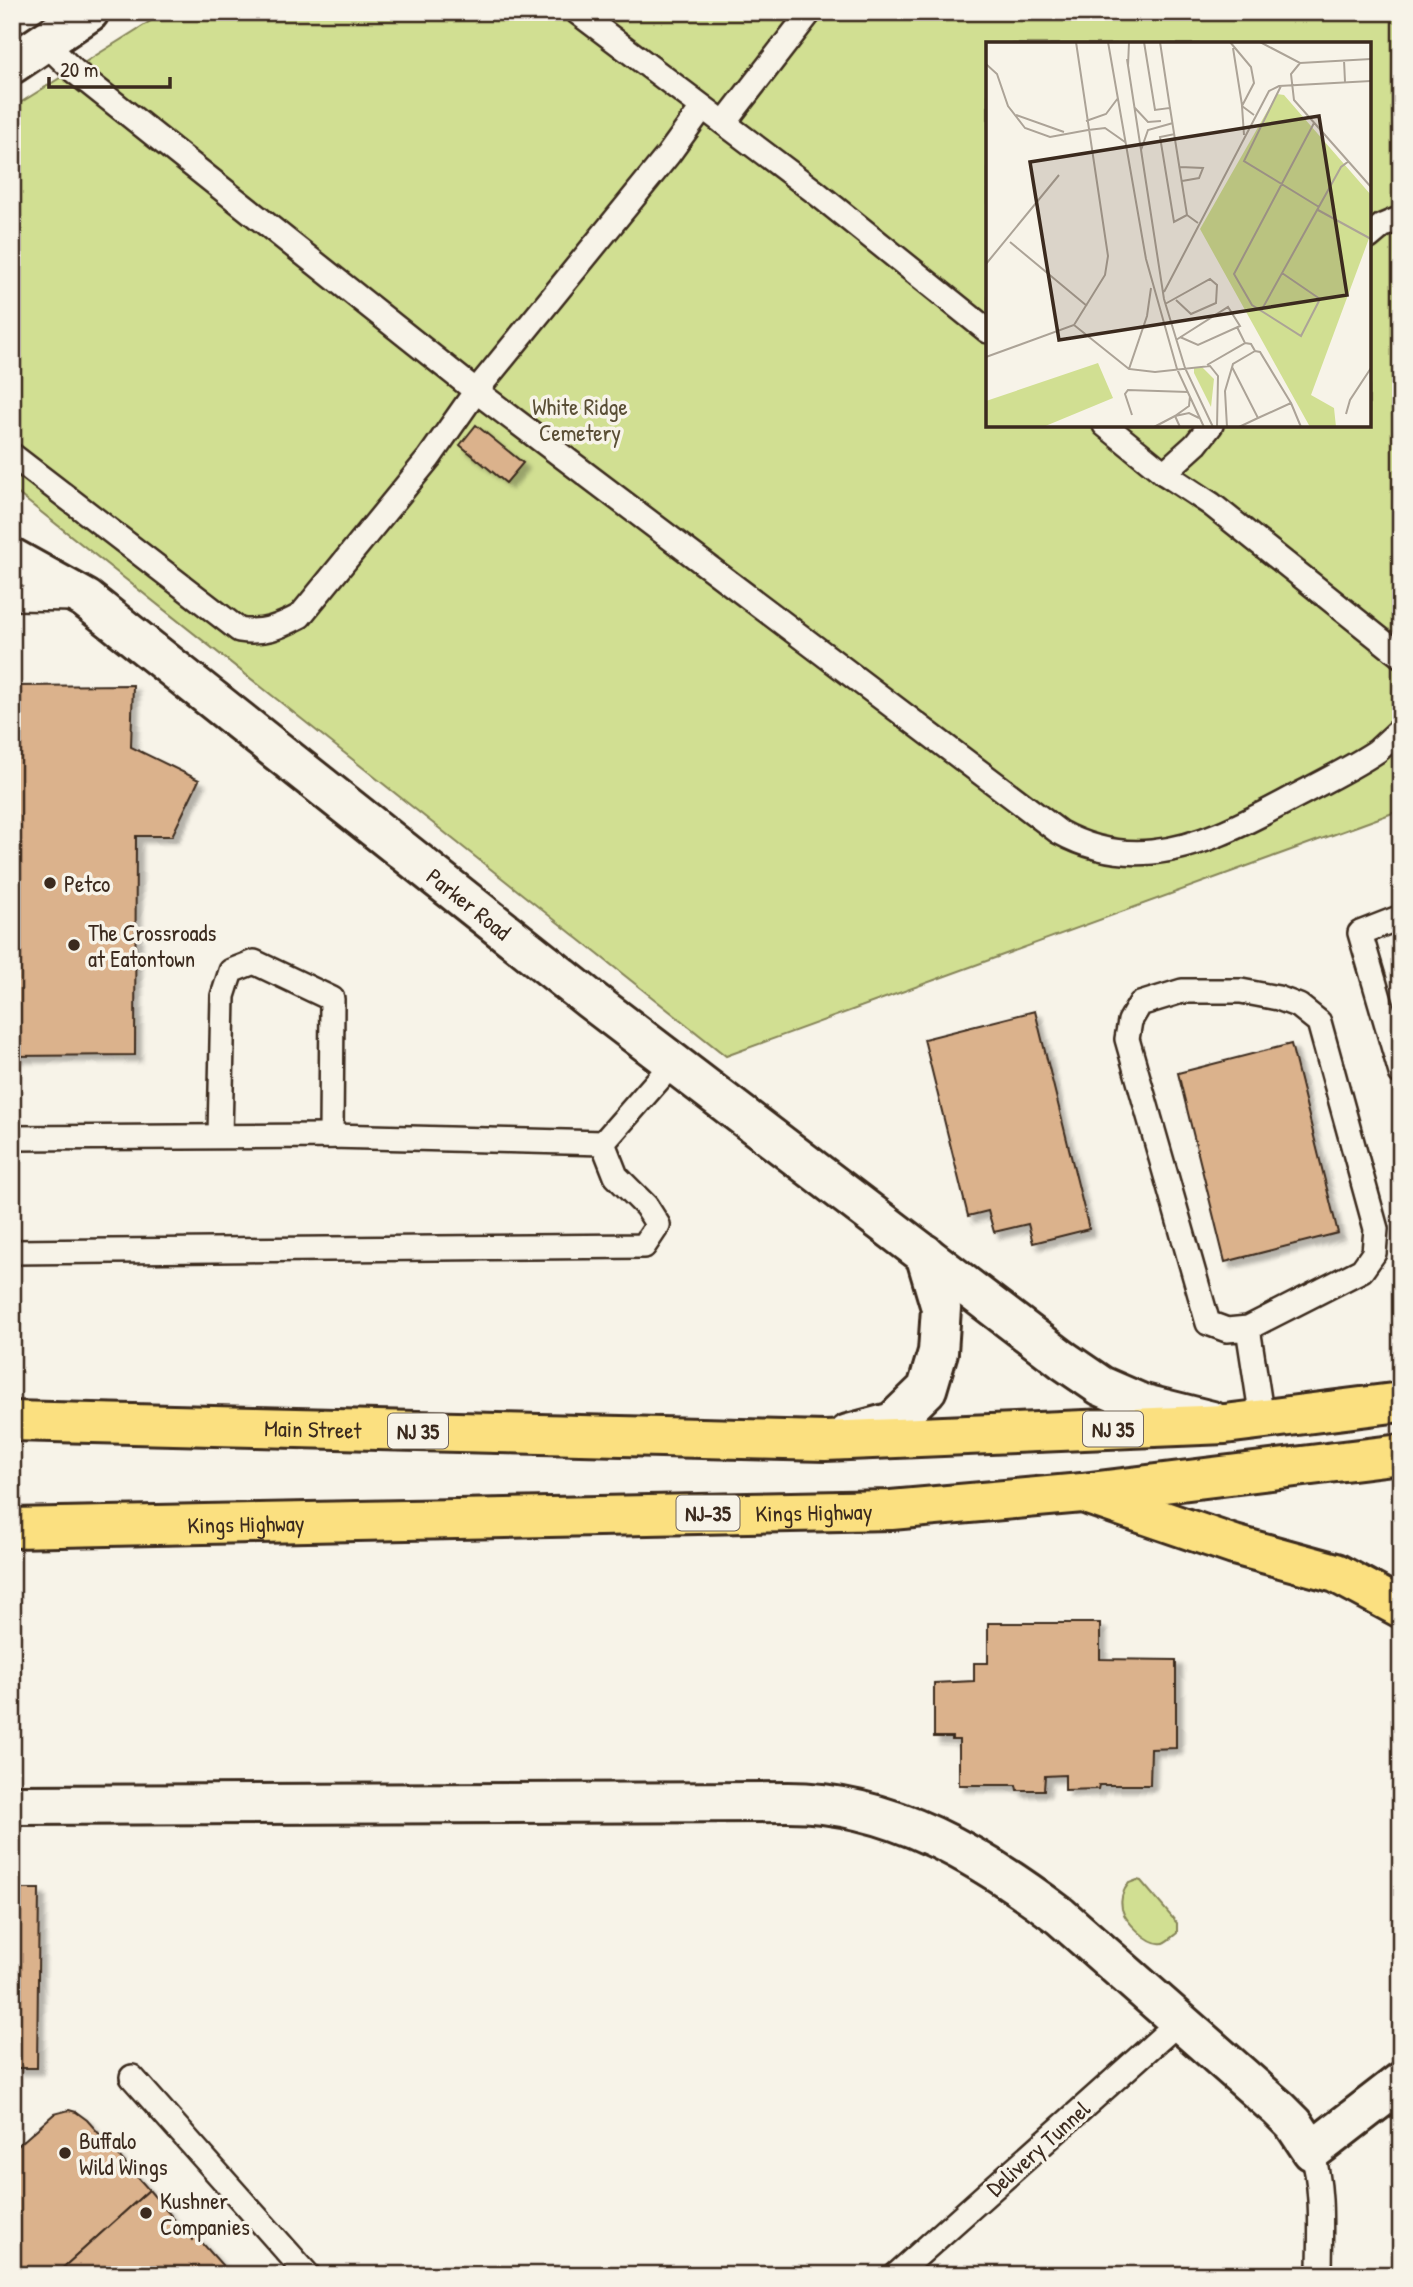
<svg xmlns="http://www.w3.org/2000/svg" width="1413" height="2287" viewBox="0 0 1413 2287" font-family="'Patrick Hand',sans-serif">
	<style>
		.green { fill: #d1df92; stroke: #868458; stroke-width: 2; fill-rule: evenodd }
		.building { fill: #dbb28c; stroke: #3b2a1e; stroke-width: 2; filter: url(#shadow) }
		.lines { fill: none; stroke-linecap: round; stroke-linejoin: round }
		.lane-casing { stroke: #3b2a1e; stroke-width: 28 }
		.street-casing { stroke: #3b2a1e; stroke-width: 44 }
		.secondary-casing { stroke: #3b2a1e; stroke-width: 44 }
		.primary-casing { stroke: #3b2a1e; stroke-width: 44 }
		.lane { stroke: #f7f3e8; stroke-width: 23 }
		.street { stroke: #f7f3e8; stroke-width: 38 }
		.secondary { stroke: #f7f3e8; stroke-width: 38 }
		.primary { stroke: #fbe080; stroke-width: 38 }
		.poi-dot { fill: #3b2a1e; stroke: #f7f3e8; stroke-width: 2.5 }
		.labels { text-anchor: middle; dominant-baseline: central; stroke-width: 7; stroke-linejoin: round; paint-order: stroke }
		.shield { fill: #f7f3e8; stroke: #73665b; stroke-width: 2 }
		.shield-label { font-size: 21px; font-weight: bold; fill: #3b2a1e }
		.park-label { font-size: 23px; fill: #594e35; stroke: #f7f3e8 }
		.poi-label { font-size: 23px; fill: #3b2a1e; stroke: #f7f3e8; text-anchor: start }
		.street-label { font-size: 23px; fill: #3b2a1e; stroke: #f7f3e8 }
		.inset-road { fill: none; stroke: #aca397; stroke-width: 2 }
		.view { fill: #3b2a1e; fill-opacity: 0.15; stroke: #3b2a1e; stroke-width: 3.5 }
		.inset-edge { fill: none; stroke: #3b2a1e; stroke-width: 3.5 }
	</style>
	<defs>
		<filter id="shadow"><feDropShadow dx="6" dy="6" stdDeviation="2" flood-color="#0004"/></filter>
	</defs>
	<rect width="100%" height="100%" fill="#f7f3e8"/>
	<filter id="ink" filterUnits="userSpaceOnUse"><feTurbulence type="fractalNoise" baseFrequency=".0143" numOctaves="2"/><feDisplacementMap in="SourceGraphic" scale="14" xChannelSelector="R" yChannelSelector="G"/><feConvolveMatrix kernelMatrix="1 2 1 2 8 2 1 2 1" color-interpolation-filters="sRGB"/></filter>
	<g filter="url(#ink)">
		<!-- green -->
		<g class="green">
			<path d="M165,12h1236v798l-675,246 -714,-567v-381zM988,44h381v381h-381z"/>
			<path d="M1137,1880l4,1 36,42v10c-4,3 -9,8 -14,10 -14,3 -38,-22 -41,-34 -2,-10 1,-19 7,-26z"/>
		</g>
		<!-- building -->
		<g class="building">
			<polygon points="476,425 523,463 506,483 460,445"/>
			<polygon points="133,685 131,747 199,780 172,836 136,836 135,1055 12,1056 12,686"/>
			<polygon points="1035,1011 1089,1229 1033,1243 1028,1224 994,1232 988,1211 968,1216 924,1039"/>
			<polygon points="1291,1044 1338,1233 1225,1262 1178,1073"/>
			<polygon points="988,1623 1100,1623 1100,1659 1176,1660 1176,1748 1151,1749 1150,1785 1099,1785 1098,1789 1065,1790 1065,1775 1045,1776 1044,1790 1017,1790 1016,1785 959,1785 959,1740 952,1740 952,1737 934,1737 934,1683 974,1681 974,1663 988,1663"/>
			<polygon points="12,1889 39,1889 37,2068 12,2068"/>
			<polygon points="69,2110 76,2112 87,2120 149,2190 55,2275 12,2275 12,2151 54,2114"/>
			<polygon points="149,2190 192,2240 196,2236 231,2275 55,2275"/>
		</g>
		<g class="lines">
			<defs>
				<g id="lane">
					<polyline points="577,12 814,191 988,331"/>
					<path d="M44,42l30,29 402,320 583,441c29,16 60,23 93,20 55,-5 107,-37 154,-61 24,-13 49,-25 71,-40 8,-7 16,-15 24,-22"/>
					<polyline points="724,123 810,12"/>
					<polyline points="1369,237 1382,226 1401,218"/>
					<polyline points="1105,425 1164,473 1211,504 1401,656"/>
					<path d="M12,455l227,175c24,4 40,-3 61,-14l129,-158 47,-67 192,-236 34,-47"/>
					<polyline points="1164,473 1196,444 1211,425"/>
					<polyline points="12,598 76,599"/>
					<polyline points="1401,917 1360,933 1401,1073"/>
					<polyline points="220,1136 223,996 231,971 254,962 332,999 331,1136"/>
					<polyline points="12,1138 331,1136 603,1143 674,1062"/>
					<polyline points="12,1252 644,1246 658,1225 646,1206 616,1176 603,1143"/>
					<polyline points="1248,1328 1362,1270 1374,1253 1376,1229 1319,1022 1299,1006 1278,998 1241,991 1182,991 1140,1004 1130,1021 1127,1039 1208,1323 1227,1330 1248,1328 1262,1419"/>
					<polyline points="132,2077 308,2275"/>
					<path d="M1312,2151c12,40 8,82 8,124"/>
					<polyline points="896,2275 1180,2021"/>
				</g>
				<path id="street" d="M12,1805l776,-3c103,0 193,54 272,114l219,193 15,15 18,27 89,-69"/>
				<g id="secondary">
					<polyline points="12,64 89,12"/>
					<path id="s1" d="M12,558l74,41 505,401 472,360 38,26 39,17 72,18"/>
					<polyline points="848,1434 893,1422 927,1389 938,1352 941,1308 925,1254"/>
				</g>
				<g id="primary">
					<path id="s2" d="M12,1421l813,20 400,-17 176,-22"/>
					<polyline points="1091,1496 1234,1545 1336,1573 1401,1608"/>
					<path id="s3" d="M12,1528l879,-18 191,-17 319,-39"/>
				</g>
			</defs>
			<!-- lane casing -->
			<use href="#lane" class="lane-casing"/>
			<!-- street casing -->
			<use href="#street" class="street-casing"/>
			<!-- secondary casing -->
			<use href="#secondary" class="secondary-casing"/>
			<!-- primary casing -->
			<use href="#primary" class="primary-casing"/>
			<!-- lane -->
			<use href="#lane" class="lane"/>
			<!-- street -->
			<use href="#street" class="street"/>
			<!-- secondary -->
			<use href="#secondary" class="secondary"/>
			<!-- primary -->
			<use href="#primary" class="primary"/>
		</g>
	</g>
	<!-- markers -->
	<g class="poi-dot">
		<circle cx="50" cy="883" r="7"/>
		<circle cx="74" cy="945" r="7"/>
		<circle cx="65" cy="2153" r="7"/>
		<circle cx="146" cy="2213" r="7"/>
	</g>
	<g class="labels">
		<!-- shield labels -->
		<g class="shield">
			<rect x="1083" y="1411.5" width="60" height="35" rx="5"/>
			<rect x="388" y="1413.5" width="60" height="35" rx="5"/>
			<rect x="676.5" y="1495.5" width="63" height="35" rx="5"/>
		</g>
		<g class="shield-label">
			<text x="1113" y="1429">NJ 35</text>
			<text x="418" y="1431">NJ 35</text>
			<text x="708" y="1513">NJ-35</text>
		</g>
		<!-- park labels -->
		<g class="park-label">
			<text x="580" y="406">White Ridge<tspan x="580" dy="26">Cemetery</tspan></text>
		</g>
		<!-- poi labels -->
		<g class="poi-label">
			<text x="64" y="883">Petco</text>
			<text x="88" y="932">The Crossroads<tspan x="88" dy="26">at Eatontown</tspan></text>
			<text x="79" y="2140">Buffalo<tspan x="79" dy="26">Wild Wings</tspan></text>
			<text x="160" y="2200">Kushner<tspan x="160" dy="26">Companies</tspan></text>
		</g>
		<!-- street labels -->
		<g class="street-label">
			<text stroke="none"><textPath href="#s1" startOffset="574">Parker Road</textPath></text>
			<text stroke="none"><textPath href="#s2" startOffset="301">Main Street</textPath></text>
			<text stroke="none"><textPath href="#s3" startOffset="802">Kings Highway</textPath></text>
			<text stroke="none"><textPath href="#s3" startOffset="234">Kings Highway</textPath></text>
			<text transform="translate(1038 2148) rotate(-42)">Delivery Tunnel</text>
		</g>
	</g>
	<!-- overview -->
	<g transform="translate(986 42)">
		<rect width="385" height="385" fill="#f7f3e8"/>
		<path d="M291,52l7,1 87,100v38l-60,162 23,13 2,19h-26l-110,-198zM112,321l15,35 -70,29h-57v-26zM216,325l12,12 -3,28 -17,-34v-5z" fill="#d1df92"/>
		<path class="inset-road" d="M122,0l38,217 31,110 27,58M158,0l11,68 15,-2 -10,-66M244,0l21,25 3,16 -12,23M274,0l40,21 71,-4M247,6l9,57M141,17l37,240 21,69 28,59M358,18l1,22M314,21l-9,11 3,26 77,87M0,22l11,10 11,32 17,22 25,9 38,-7M142,24l1,-24M295,44l-37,75 75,46M148,65l14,15 13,-1M184,66l17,107 11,8M30,73l48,17M100,79l20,-7 12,-16M102,88l17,-2 20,14M189,92l-15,3 14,85 13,-7M258,93l-2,-29 12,9M155,108l7,-20 25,-7M194,125l23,1 -4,10 -17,3M332,168l53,29M24,200l77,64M0,222l73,-89M296,231l38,26 -19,37 -49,-31 -18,-31 80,-151M165,246l-4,28 -18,53 26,3 55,-6 8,10 -1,51M178,250l105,-201 10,-5 92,-5M179,262l45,-25 7,6 -1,18 -25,11 -15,-14M275,269l80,-144 8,-6M88,283l55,44M190,298l52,-33 12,19 -42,19 -18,-8M269,309l5,1 31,51 -33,15M0,315l88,-32 31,-50 3,-19 -32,-214M221,323l38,-22 -8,-16M246,325l26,51 -19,9M204,354l-1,10 -14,10 14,-3 10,5M305,361l10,24M360,372l4,-14 21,-32M146,373l-7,-21 3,-4 60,2M168,385l21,-11 5,11M241,385l-2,-36 8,-27 22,-13 -4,-7 -6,-1"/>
		<path class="view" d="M333,74l28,179 -288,45 -29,-178z"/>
		<rect width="385" height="385" class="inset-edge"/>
	</g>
	<!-- margin -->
	<rect width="1413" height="2287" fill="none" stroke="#f7f3e8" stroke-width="42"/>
	<rect x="21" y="21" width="1371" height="2245" fill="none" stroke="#3b2a1e" stroke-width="2.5" filter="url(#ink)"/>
	<!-- scale -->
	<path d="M49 77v10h121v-10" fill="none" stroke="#3b2a1e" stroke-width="3.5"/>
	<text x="60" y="77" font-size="21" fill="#3b2a1e" stroke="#f7f3e8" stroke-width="5" paint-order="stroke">20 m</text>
</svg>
